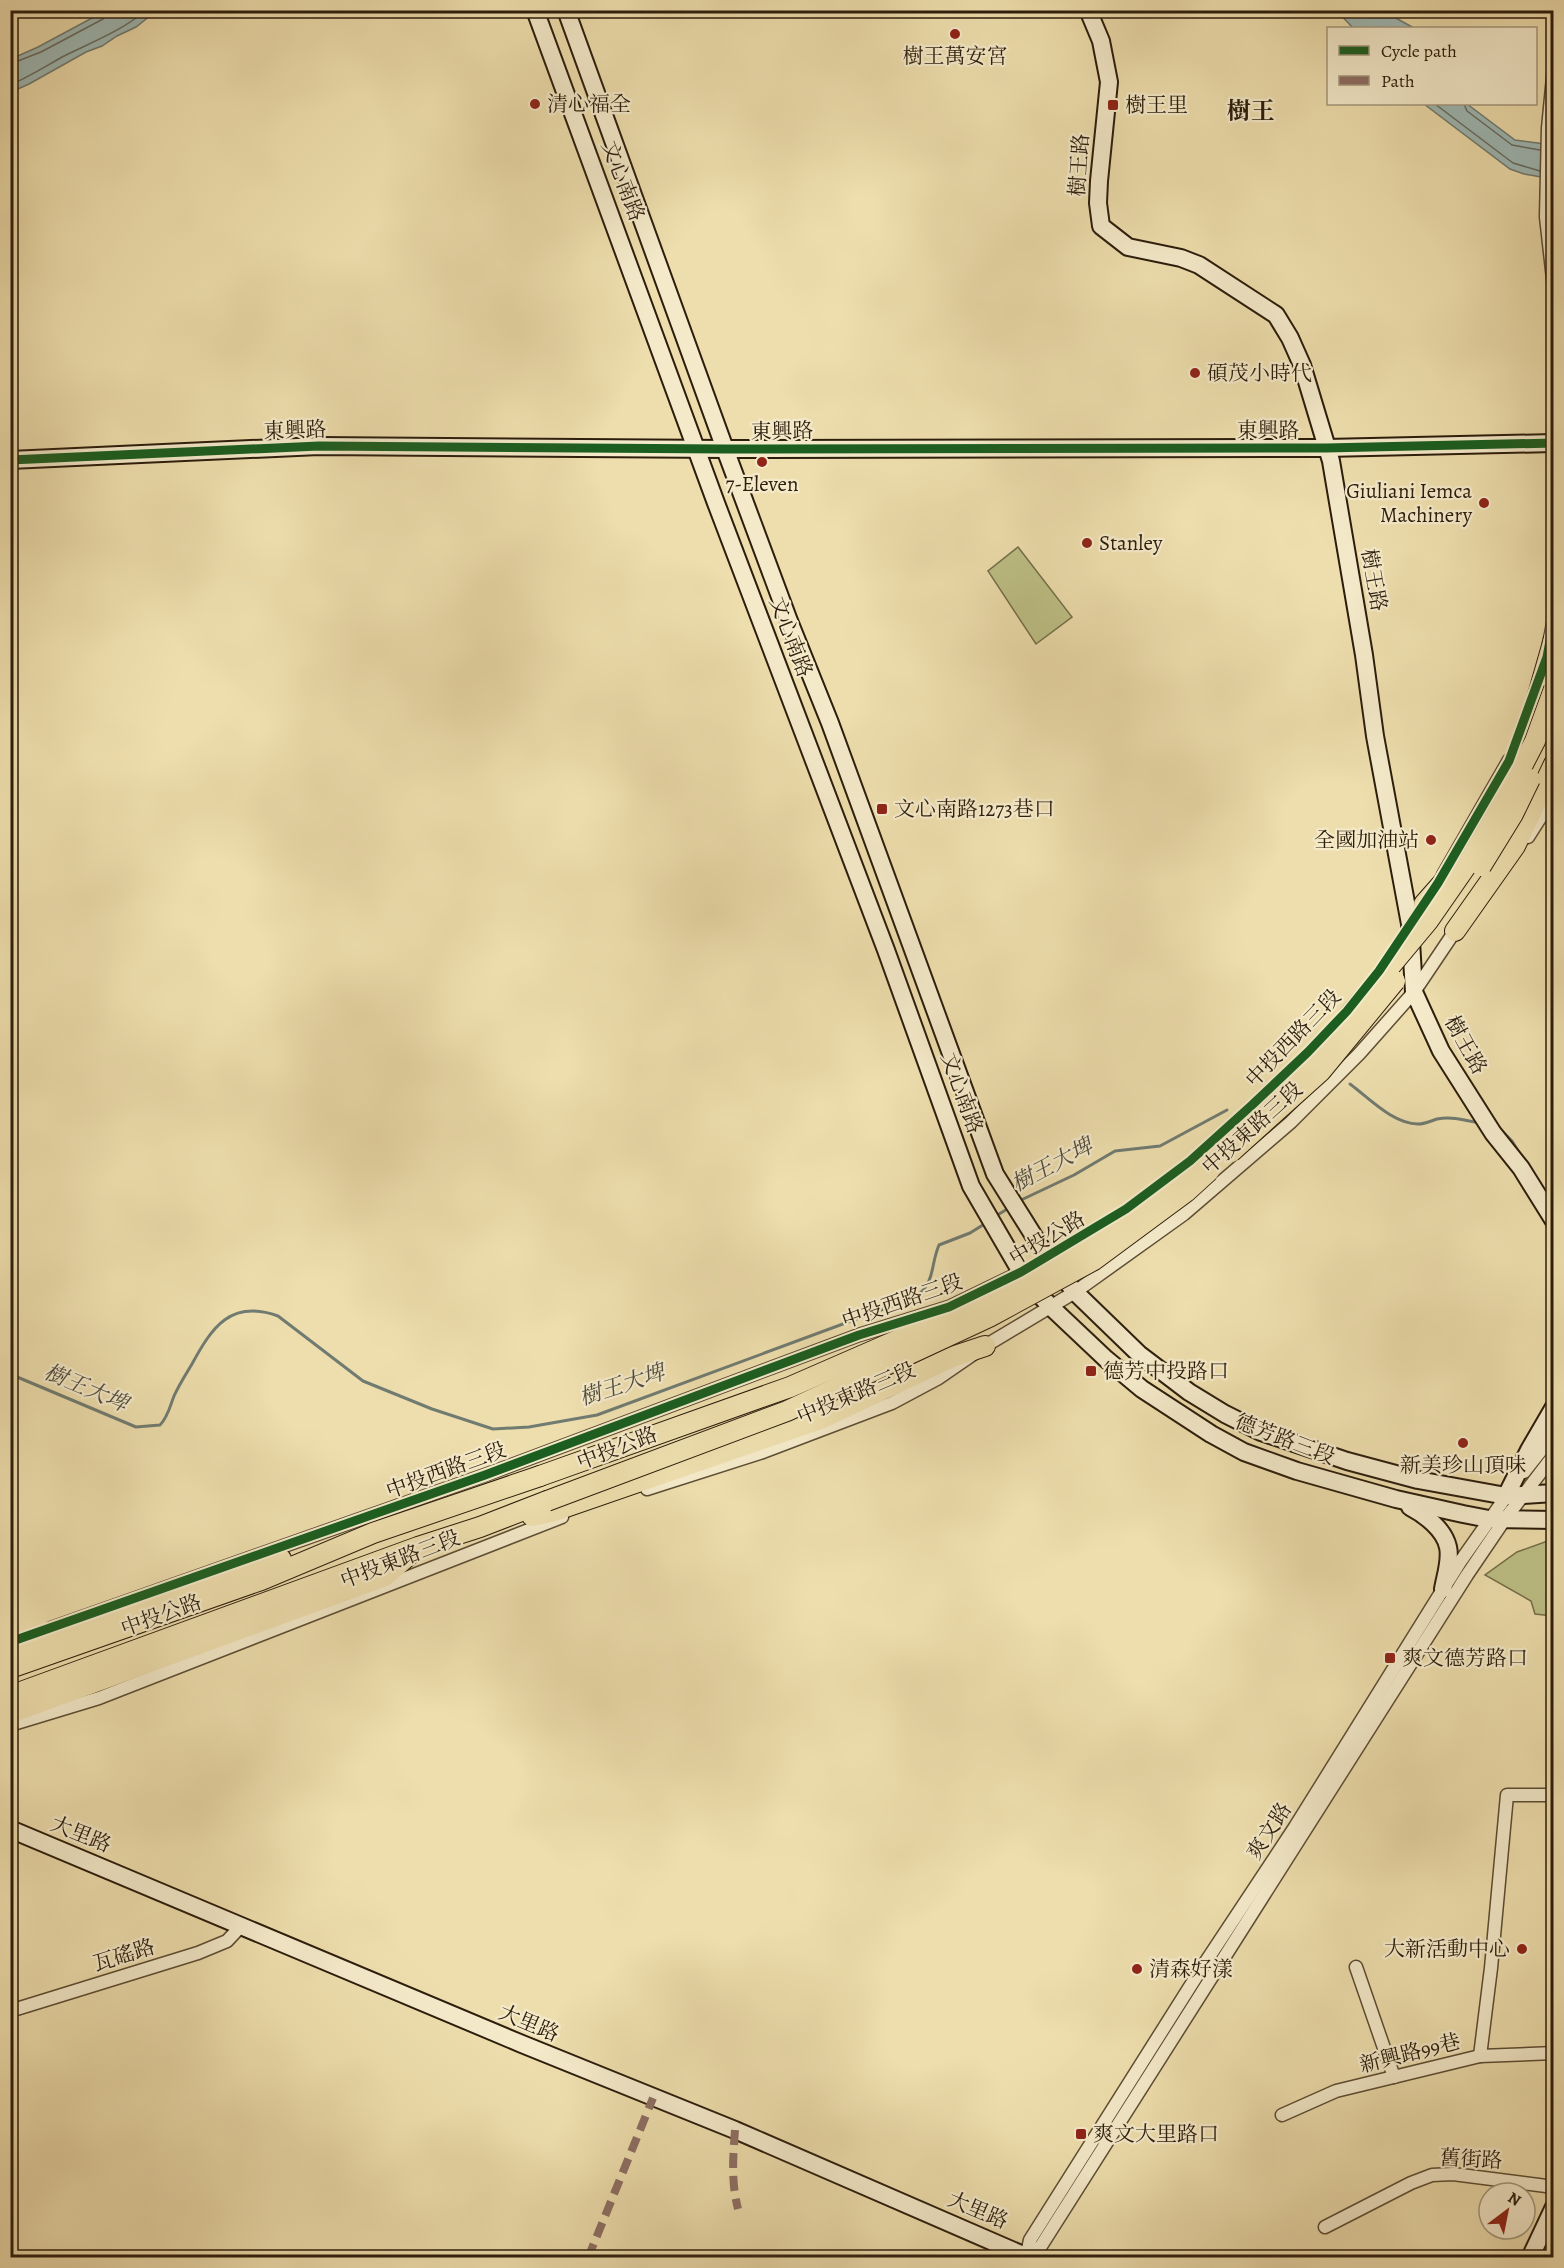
<svg xmlns="http://www.w3.org/2000/svg" width="1564" height="2268" viewBox="0 0 1564 2268" font-family="Alegreya,'Noto Serif TC',serif">
	<style>
		.green { fill: #bdc086; stroke: #746e49; stroke-width: 1.5 }
		.water { fill: #9eb9b5; stroke: #707b71; stroke-width: 1.5 }
		.lines { fill: none; stroke-linecap: round; stroke-linejoin: round }
		.shore { stroke: #656b60; stroke-width: 1.5 }
		.stream { stroke: #707b71; stroke-width: 3 }
		.street-casing { stroke: #5c4d34; stroke-width: 15 }
		.secondary-casing { stroke: #2c1d0c; stroke-width: 20 }
		.primary-casing { stroke: #2c1d0c; stroke-width: 22 }
		.street { stroke: #f4eaca; stroke-width: 12 }
		.secondary { stroke: #f4eaca; stroke-width: 16 }
		.primary { stroke: #eedead; stroke-width: 20 }
		.primary-bridge-casing { stroke: #2c1d0c; stroke-width: 22; stroke-linecap: butt }
		.primary-bridge { stroke: #eedead; stroke-width: 20 }
		.quiet { stroke: #8d6e63; stroke-width: 8; stroke-dasharray: 15 8; stroke-linecap: butt }
		.cycleway-casing { stroke: #f4eaca; stroke-width: 13 }
		.cycleway { stroke: #1b5e20; stroke-width: 9 }
		.poi-dot { fill: #8f2418; stroke: #f4eaca; stroke-width: 2 }
		.labels { text-anchor: middle; dominant-baseline: central; stroke-width: 4.5; stroke-linejoin: round; paint-order: stroke }
		.poi-label { font-size: 21px; fill: #2c1d0c; stroke: #f4eaca; text-anchor: start }
		.street-label { font-size: 21px; fill: #2c1d0c; stroke: #f4eaca }
		.water-label { font-size: 22px; font-style: italic; fill: #4e4c3f; stroke: #f4eaca }
		.quarter-label { font-size: 24px; font-weight: bold; fill: #2c1d0c; stroke: #f4eaca }
	</style>
	<rect width="100%" height="100%" fill="#eedead"/>
	<filter id="stains"><feTurbulence type="fractalNoise" baseFrequency=".00333" numOctaves="4"/><feColorMatrix values="0 0 0 0 .2 0 0 0 0 .09 0 0 0 0 .02 0 0 0 .5 -.17"/></filter>
	<radialGradient id="worn" r=".72"><stop offset=".6" stop-color="#630" stop-opacity="0"/><stop offset="1" stop-color="#630" stop-opacity=".3"/></radialGradient>
	<!-- green -->
	<g class="green">
		<polygon points="1018,547 1072,617 1036,644 988,571"/>
		<polygon points="1553,1539 1553,1616 1535,1614 1531,1601 1485,1575 1517,1552"/>
	</g>
	<!-- water -->
	<g class="water">
		<polygon points="105,11 156,11 136,27 117,36 102,46 86,52 29,84 11,92 11,59 38,47"/>
		<polygon points="1337,11 1383,11 1414,28 1353,28"/>
		<polygon points="1424,104 1467,104 1515,140 1553,145 1553,179 1524,174 1510,169"/>
	</g>
	<g class="lines">
		<!-- shore -->
		<g class="shore">
			<polyline points="10,64 41,52 103,19 106,10"/>
			<path d="M10,85c19,-8 36,-19 54,-29 28,-14 58,-25 82,-46"/>
			<polyline points="1435,104 1513,163 1540,171"/>
			<polyline points="1464,104 1467,111 1512,145 1540,150"/>
		</g>
		<!-- stream -->
		<g class="stream">
			<path d="M1350,1084c19,14 43,40 68,40 7,0 13,-3 19,-5 14,-3 28,1 42,4"/>
			<polyline points="1502,1131 1512,1141 1520,1154"/>
			<polyline points="1546,1195 1554,1202"/>
			<polyline points="1019,1201 1074,1175 1115,1151 1160,1146 1227,1110"/>
			<polyline points="994,1217 1009,1208"/>
			<path d="M10,1374l126,53 24,-2c8,-8 10,-19 14,-29 5,-11 12,-22 18,-32 20,-37 39,-65 86,-48l85,65 69,28 61,20 36,-2 68,-12 319,-118c20,-16 14,-31 23,-52l31,-12 16,-10"/>
		</g>
		<defs>
			<g id="street">
				<polyline points="1554,67 1548,128 1546,217 1554,288"/>
				<polyline points="1549,644 1554,619"/>
				<polyline points="1528,837 1542,815 1554,790"/>
				<polyline points="1443,875 1509,760"/>
				<polyline points="1524,1472 1554,1434"/>
				<polyline points="647,1489 763,1452 892,1403 937,1379 985,1346 1075,1292 1184,1214 1291,1122 1359,1054 1414,992 1455,931 1461,927"/>
				<polyline points="51,1628 485,1475 859,1335 949,1307 1015,1275"/>
				<polyline points="10,1725 99,1698 562,1517"/>
				<polyline points="1356,1967 1394,2077"/>
				<polyline points="10,2011 198,1953 227,1941 242,1925"/>
				<polyline points="1480,2056 1491,1968 1507,1795 1554,1795"/>
				<polyline points="1282,2115 1336,2091 1480,2056 1554,2053"/>
				<polyline points="1325,2227 1411,2183 1432,2175 1453,2174 1554,2187"/>
				<polyline points="1027,2256 1041,2246 1467,1575 1505,1519 1554,1455"/>
				<polyline points="1026,2258 1030,2240 1203,1966 1295,1827 1460,1562 1510,1491"/>
			</g>
			<g id="secondary">
				<polyline points="535,10 716,503 886,950 971,1186 1021,1272 1033,1288 1052,1308 1106,1359 1142,1389 1211,1434 1244,1452 1297,1471 1396,1499 1463,1514 1489,1519 1554,1520"/>
				<polyline points="566,10 725,449 789,621 830,723 995,1174 1047,1257 1075,1292 1139,1354 1189,1392 1225,1414 1261,1432 1347,1461 1418,1480 1506,1496 1554,1493"/>
				<polyline points="1088,10 1101,41 1109,82 1099,181 1098,203 1101,226 1128,247 1181,258 1199,265 1276,315 1290,338 1302,365 1331,461 1364,655 1375,736 1410,924 1414,992 1441,1051 1493,1133 1521,1168 1554,1221"/>
				<polyline points="10,460 319,446 725,449 1326,448 1554,443"/>
				<polyline points="1506,1496 1529,1450 1554,1407"/>
				<path d="M1410,1507c15,8 34,22 38,40 3,13 -3,30 -5,42"/>
				<polyline points="10,1829 522,2044 735,2130 1030,2258"/>
				<polyline points="1530,2258 1554,2207"/>
			</g>
			<g id="primary">
				<polyline points="1511,769 1527,734 1554,639"/>
				<polyline points="1424,904 1454,870"/>
				<polyline points="1455,931 1515,846 1554,764"/>
				<polyline points="532,1516 551,1512 823,1418 952,1357 985,1346"/>
				<polyline points="10,1652 281,1559"/>
				<polyline points="10,1668 261,1580 373,1533 540,1476"/>
				<polyline points="10,1696 418,1547 480,1527 547,1501"/>
				<polyline points="10,1713 385,1576 410,1554"/>
			</g>
		</defs>
		<!-- street casing -->
		<use href="#street" class="street-casing"/>
		<!-- secondary casing -->
		<use href="#secondary" class="secondary-casing"/>
		<!-- primary casing -->
		<use href="#primary" class="primary-casing"/>
		<!-- street -->
		<use href="#street" class="street"/>
		<!-- secondary -->
		<use href="#secondary" class="secondary"/>
		<!-- primary -->
		<use href="#primary" class="primary"/>
		<defs>
			<g id="primary-bridge">
				<polyline points="1481,866 1513,814 1530,779"/>
				<polyline points="1231,1152 1321,1071 1395,981"/>
				<polyline points="540,1476 790,1387 992,1299 1113,1226 1182,1178 1307,1066 1428,921 1469,862 1502,805 1535,741 1554,689"/>
				<polyline points="547,1501 787,1411 989,1317 1094,1260 1186,1192 1209,1171"/>
			</g>
		</defs>
		<!-- primary-bridge casing -->
		<use href="#primary-bridge" class="primary-bridge-casing"/>
		<!-- primary-bridge -->
		<use href="#primary-bridge" class="primary-bridge"/>
		<!-- quiet -->
		<g class="quiet">
			<path d="M735,2130c-2,27 -4,52 3,79"/>
			<polyline points="588,2258 653,2098"/>
		</g>
		<defs>
			<g id="cycleway">
				<polyline points="10,460 319,446 725,449 1326,448 1554,443"/>
				<polyline points="10,1642 485,1475 859,1335 949,1307 1021,1272 1126,1209 1190,1161 1252,1105 1308,1052 1347,1011 1379,971 1438,883 1509,761 1547,657 1554,619"/>
			</g>
		</defs>
		<!-- cycleway casing -->
		<use href="#cycleway" class="cycleway-casing"/>
		<!-- cycleway -->
		<use href="#cycleway" class="cycleway"/>
	</g>
	<!-- markers -->
	<g class="poi-dot">
		<circle cx="955" cy="34" r="6"/>
		<circle cx="535" cy="104" r="6"/>
		<rect x="1107" y="99" width="12" height="12" rx="3"/>
		<circle cx="1195" cy="373" r="6"/>
		<circle cx="762" cy="462" r="6"/>
		<circle cx="1484" cy="503" r="6"/>
		<circle cx="1087" cy="543" r="6"/>
		<rect x="876" y="803" width="12" height="12" rx="3"/>
		<circle cx="1431" cy="840" r="6"/>
		<rect x="1085" y="1365" width="12" height="12" rx="3"/>
		<circle cx="1463" cy="1443" r="6"/>
		<rect x="1384" y="1652" width="12" height="12" rx="3"/>
		<circle cx="1522" cy="1949" r="6"/>
		<circle cx="1137" cy="1969" r="6"/>
		<rect x="1075" y="2128" width="12" height="12" rx="3"/>
	</g>
	<g class="labels">
		<!-- poi labels -->
		<g class="poi-label">
			<text x="955" y="56" text-anchor="middle">樹王萬安宮</text>
			<text x="547" y="104">清心福全</text>
			<text x="1125" y="105">樹王里</text>
			<text x="1207" y="373">碩茂小時代</text>
			<text x="762" y="484" text-anchor="middle">7-Eleven</text>
			<text x="1472" y="491" text-anchor="end">Giuliani Iemca<tspan x="1472" dy="24">Machinery</tspan></text>
			<text x="1099" y="543">Stanley</text>
			<text x="894" y="809">文心南路1273巷口</text>
			<text x="1419" y="840" text-anchor="end">全國加油站</text>
			<text x="1103" y="1371">德芳中投路口</text>
			<text x="1463" y="1465" text-anchor="middle">新美珍山頂味</text>
			<text x="1402" y="1658">爽文德芳路口</text>
			<text x="1510" y="1949" text-anchor="end">大新活動中心</text>
			<text x="1149" y="1969">清森好漾</text>
			<text x="1093" y="2134">爽文大里路口</text>
		</g>
		<!-- street labels -->
		<g class="street-label">
			<text transform="translate(1079 165) rotate(-86)">樹王路</text>
			<text transform="translate(623 181) rotate(69)">文心南路</text>
			<text transform="translate(295 430) rotate(-2)">東興路</text>
			<text x="1268" y="430">東興路</text>
			<text transform="translate(782 431) rotate(-1)">東興路</text>
			<text transform="translate(1374 580) rotate(80)">樹王路</text>
			<text transform="translate(791 637) rotate(69)">文心南路</text>
			<text transform="translate(1293 1038) rotate(-46)">中投西路三段</text>
			<text transform="translate(1466 1045) rotate(61)">樹王路</text>
			<text transform="translate(962 1093) rotate(70)">文心南路</text>
			<text transform="translate(1252 1128) rotate(-42)">中投東路三段</text>
			<text transform="translate(1047 1238) rotate(-31)">中投公路</text>
			<text transform="translate(902 1301) rotate(-19)">中投西路三段</text>
			<text transform="translate(856 1393) rotate(-23)">中投東路三段</text>
			<text transform="translate(1285 1439) rotate(21)">德芳路三段</text>
			<text transform="translate(617 1448) rotate(-21)">中投公路</text>
			<text transform="translate(446 1470) rotate(-20)">中投西路三段</text>
			<text transform="translate(400 1559) rotate(-21)">中投東路三段</text>
			<text transform="translate(161 1615) rotate(-20)">中投公路</text>
			<text transform="translate(1269 1831) rotate(-57)">爽文路</text>
			<text transform="translate(81 1834) rotate(22)">大里路</text>
			<text transform="translate(124 1955) rotate(-17)">瓦磘路</text>
			<text transform="translate(529 2023) rotate(23)">大里路</text>
			<text transform="translate(1410 2053) rotate(-14)">新興路99巷</text>
			<text transform="translate(1471 2159) rotate(3)">舊街路</text>
			<text transform="translate(978 2210) rotate(23)">大里路</text>
		</g>
		<!-- water labels -->
		<g class="water-label">
			<text transform="translate(1052 1165) rotate(-28)">樹王大埤</text>
			<text transform="translate(622 1385) rotate(-18)">樹王大埤</text>
			<text transform="translate(86 1388) rotate(23)">樹王大埤</text>
		</g>
		<!-- quarter labels -->
		<g class="quarter-label">
			<text x="1251" y="111">樹王</text>
		</g>
	</g>
	<!-- margin -->
	<rect width="1564" height="2268" fill="none" stroke="#eedead" stroke-width="36"/>
	<rect x="12" y="12" width="1540" height="2244" fill="none" stroke="#2c1d0c" stroke-width="3"/>
	<rect x="18" y="18" width="1528" height="2232" fill="none" stroke="#2c1d0c" stroke-width="1.5"/>
	<!-- legend -->
	<rect x="1327" y="27" width="210" height="78" fill="#f4eaca" stroke="#a4987e" stroke-width="1.5"/>
	<rect x="1339" y="46" width="30" height="9" fill="#1b5e20" stroke="#a4987e" stroke-width="1.5"/>
	<text x="1381" y="57" font-size="18" fill="#2c1d0c">Cycle path</text>
	<rect x="1339" y="76" width="30" height="9" fill="#8d6e63" stroke="#a4987e" stroke-width="1.5"/>
	<text x="1381" y="87" font-size="18" fill="#2c1d0c">Path</text>
	<!-- north arrow -->
	<g transform="translate(1507 2211) rotate(32)"><circle r="28" fill="#f4eaca" stroke="#a4987e" stroke-width="1.5"/>
	<path d="M0-4.5L10 22L0 15L-10 22Z" fill="#8f2418"/>
	<text y="-9" font-size="16" font-weight="bold" text-anchor="middle" fill="#2c1d0c">N</text>
	</g>
	<rect width="100%" height="100%" filter="url(#stains)"/>
	<rect width="100%" height="100%" fill="url(#worn)"/>
</svg>
